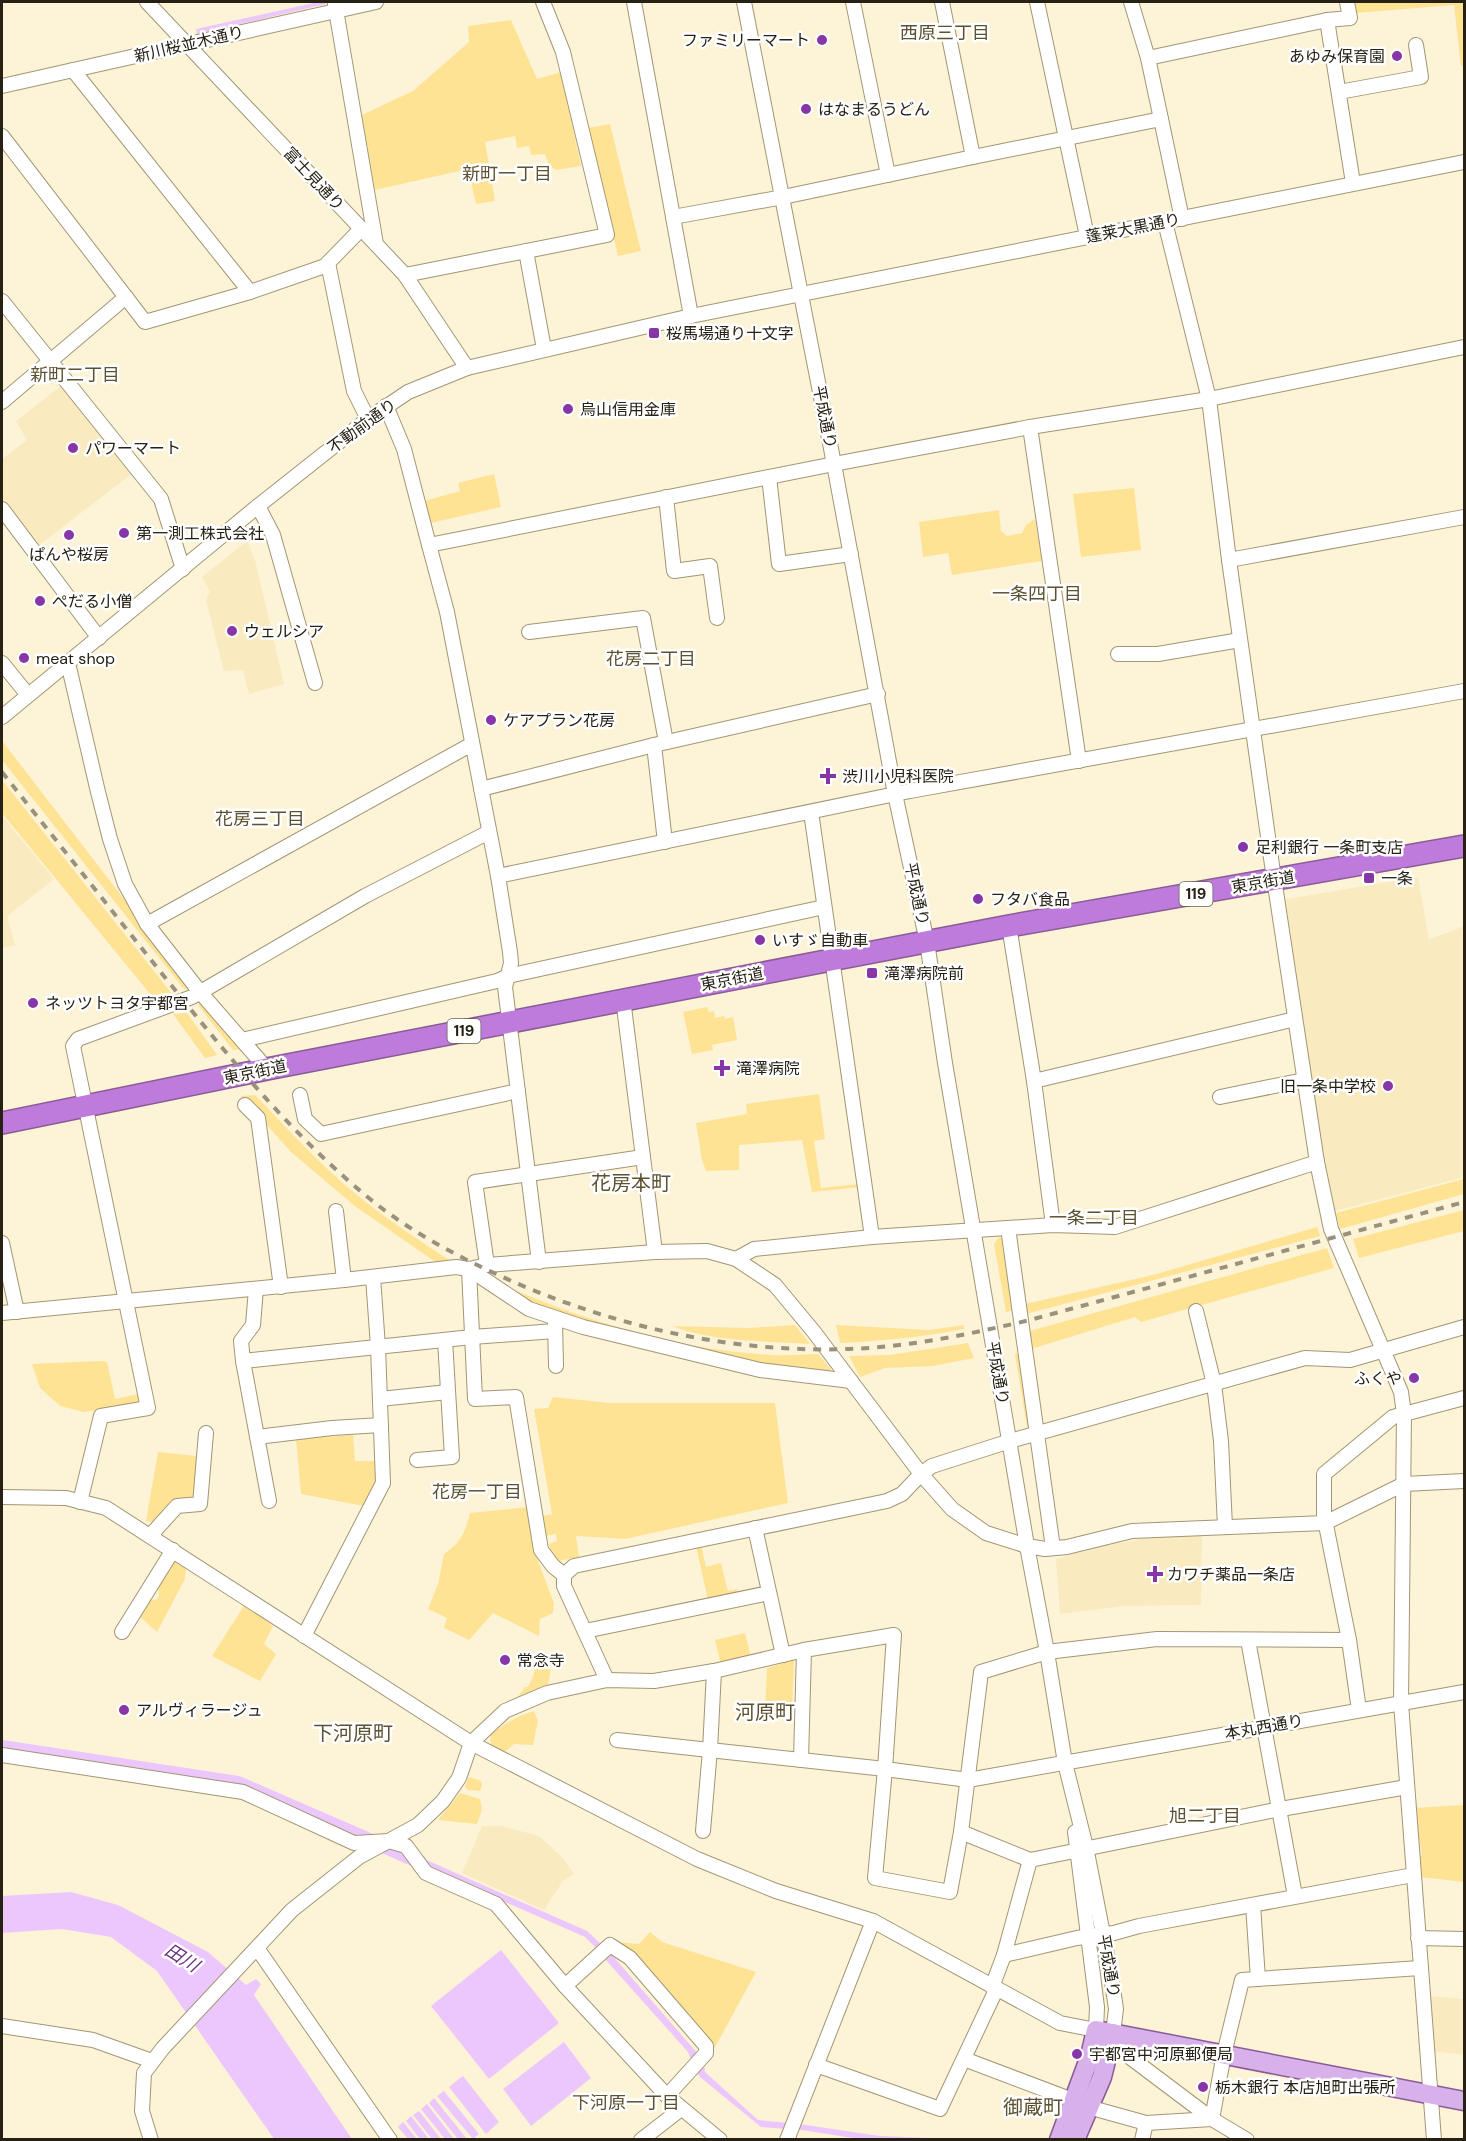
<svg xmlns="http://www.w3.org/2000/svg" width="1466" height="2141" viewBox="0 0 1466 2141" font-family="'DM Sans','Noto Sans JP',sans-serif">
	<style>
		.built { fill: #f9eabf }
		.green { fill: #ffe394 }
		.water { fill: #ecc7fd }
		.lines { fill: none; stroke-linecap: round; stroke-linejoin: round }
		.canal { stroke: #ecc7fd; stroke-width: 14 }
		.minor-casing { stroke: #a19674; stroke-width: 16 }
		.major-casing { stroke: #895c96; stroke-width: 21 }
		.highway-casing { stroke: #895c96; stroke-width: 24 }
		.minor { stroke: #fff; stroke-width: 14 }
		.major { stroke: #d8b0ea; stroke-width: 18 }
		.highway { stroke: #be7bdc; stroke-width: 21 }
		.rail { stroke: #99917c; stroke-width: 4; stroke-dasharray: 8 8; stroke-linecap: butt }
		.poi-dot { fill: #8636a6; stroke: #fff; stroke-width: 2 }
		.labels { text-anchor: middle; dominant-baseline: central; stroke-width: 5; stroke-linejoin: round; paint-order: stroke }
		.shield { fill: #fff; stroke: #67645a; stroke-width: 1.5 }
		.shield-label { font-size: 15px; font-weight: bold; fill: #262114 }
		.poi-label { font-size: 16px; fill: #262114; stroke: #fff; text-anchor: start }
		.street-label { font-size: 16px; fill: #262114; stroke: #fff }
		.neighbourhood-label { font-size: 18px; fill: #5c5131; stroke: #fff }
		.water-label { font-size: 18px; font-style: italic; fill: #69327f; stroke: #fff }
		.quarter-label { font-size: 20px; fill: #5c5131; stroke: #fff }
	</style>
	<rect width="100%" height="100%" fill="#fdf3d7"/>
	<!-- built -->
	<g class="built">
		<polygon points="61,386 134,472 38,546 2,498 2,459 27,440 16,421"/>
		<polygon points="247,541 255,560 284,684 249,694 243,670 224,671 206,599 210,592 202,577"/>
		<polygon points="2,816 54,879 7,916 15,945 2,948"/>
		<polygon points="1418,877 1429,940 1464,926 1464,1177 1335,1211 1323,1150 1282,900"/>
		<polygon points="1157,1536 1202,1536 1201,1605 1122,1606 1060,1614 1056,1559 1104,1546"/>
		<polygon points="482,1826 501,1826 539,1836 564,1859 574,1874 563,1881 544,1910 462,1873"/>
		<polygon points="1430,1996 1464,1999 1464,2055 1433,2051"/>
	</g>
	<!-- green -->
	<g class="green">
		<polygon points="1353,2 1464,2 1464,66 1461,66 1454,5 1355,13"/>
		<polygon points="511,20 537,79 561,72 581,166 556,170 549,165 545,154 531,155 529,146 517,148 515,136 485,142 495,201 476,204 468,169 375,190 362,115 413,91 469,42 468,26"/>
		<polygon points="610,124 641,251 618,256 588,128"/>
		<polygon points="494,474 501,507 431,523 424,501 460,491 458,483"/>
		<polygon points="1134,488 1141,550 1081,557 1073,494"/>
		<polygon points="999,510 1001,531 1007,536 1022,533 1026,525 1035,519 1042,561 952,575 948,553 923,557 919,522"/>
		<polygon points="3,742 194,990 184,989 2,760"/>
		<polygon points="2,780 173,995 155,1000 2,813"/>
		<polygon points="202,1001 243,1049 233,1050 198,1005"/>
		<polygon points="707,1007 709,1012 714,1011 715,1018 724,1016 725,1019 733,1017 737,1040 712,1045 713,1050 692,1054 683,1012"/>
		<polygon points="187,1013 217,1055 205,1058 173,1014"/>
		<polygon points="819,1094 825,1139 814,1141 821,1188 860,1184 861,1187 812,1192 802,1140 739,1145 739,1170 706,1171 702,1160 696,1123 747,1114 746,1104"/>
		<path d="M255,1095c33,34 65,70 102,100 31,25 64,47 97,68l-14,2 -84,-58 -65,-55 -50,-56z"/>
		<polygon points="1464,1179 1464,1194 1340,1229 1336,1213"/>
		<polygon points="1464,1210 1464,1231 1359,1258 1353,1239"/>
		<polygon points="1317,1227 1320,1236 1026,1314 1025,1304 1153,1275"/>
		<polygon points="999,1237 1005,1241 1014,1310 1006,1312 994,1244"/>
		<polygon points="1327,1248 1334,1268 1141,1322 1135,1317 1028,1350 1026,1332"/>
		<path d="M496,1282c86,38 181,68 277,73 15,1 30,-1 45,-1l19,23 -76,-10 -120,-28 -111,-36z"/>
		<path d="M795,1325l15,19c-44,-3 -97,-2 -138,-18l77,2z"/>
		<path d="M836,1325l93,5 35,-5v4c-41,8 -82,12 -124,14z"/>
		<polygon points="968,1343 974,1358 933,1366 885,1368 860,1377 849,1356 890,1355"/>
		<polygon points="1020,1353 1031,1426 1027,1427 1015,1354"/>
		<polygon points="100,1361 107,1362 115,1399 138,1394 140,1404 84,1412 60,1406 40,1388 32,1364"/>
		<polygon points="553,1397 609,1403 775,1403 788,1503 625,1539 576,1536 579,1557 553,1562 549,1544 557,1541 556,1534 546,1536 543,1516 552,1514 534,1409 548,1408"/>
		<polygon points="353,1435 355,1461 375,1461 375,1486 364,1506 301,1494 296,1439"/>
		<polygon points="158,1452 197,1456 194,1500 171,1501 154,1522 146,1521"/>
		<path d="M529,1507l9,54 16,42 -1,10 -13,6 -1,17 -46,-23 -24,27 -25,-12 3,-10 -19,-9 10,-25 6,-30c17,-12 21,-21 26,-41z"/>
		<polygon points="701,1545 706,1567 721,1563 728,1591 737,1589 738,1594 708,1600 696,1546"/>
		<polygon points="173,1559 186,1567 185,1579 157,1632 139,1616 150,1599 156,1600 159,1596 158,1588"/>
		<polygon points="245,1604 273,1626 264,1644 276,1654 260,1681 212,1656"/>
		<polygon points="745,1633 751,1658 721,1665 715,1640"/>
		<path d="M542,1653c8,11 10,18 6,31l-31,14 8,-11h3c8,-13 6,-22 14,-34z"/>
		<polygon points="794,1660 792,1713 765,1711 767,1668"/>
		<path d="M534,1711l4,10 -5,24 -19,-1 -9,8 -14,-6 -1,-11c14,-11 27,-19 44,-24z"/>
		<polygon points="469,1777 481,1781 482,1786 480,1791 468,1790 465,1787"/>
		<polygon points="460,1793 480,1799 482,1810 477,1824 438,1820"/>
		<polygon points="1464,1805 1464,1882 1420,1877 1418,1857 1422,1856 1414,1808"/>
		<polygon points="650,1932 662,1942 756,1972 714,2049 634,1956 618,1942 639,1944"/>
	</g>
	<!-- water -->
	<g class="water">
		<polygon points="318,2 326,2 326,4 197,34 196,29"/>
		<polygon points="422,1858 587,1931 602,1945 597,1949 585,1937 425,1867"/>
		<polygon points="71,1892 118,1905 208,1952 246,1985 256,1979 261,1984 254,1995 352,2139 274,2139 157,1971 111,1937 62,1929 2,1933 2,1896"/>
		<polygon points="501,1950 559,2023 489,2079 431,2006"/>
		<polygon points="611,1954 699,2055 692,2062 688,2052 605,1959"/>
		<polygon points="564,2042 591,2078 531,2126 503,2089"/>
		<polygon points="704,2065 705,2072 758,2120 788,2123 785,2129 761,2127 700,2077 697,2072"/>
		<polygon points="463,2076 499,2122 486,2134 449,2087"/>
		<polygon points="444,2091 479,2134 473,2139 437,2096"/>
		<polygon points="434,2098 467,2139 458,2139 429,2103"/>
		<polygon points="427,2104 454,2139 445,2139 421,2109"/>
		<polygon points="419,2111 441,2139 432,2139 413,2115"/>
		<polygon points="411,2116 429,2139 420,2139 406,2121"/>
		<polygon points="403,2122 417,2139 408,2139 398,2127"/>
		<polygon points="799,2124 880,2136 954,2139 865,2140 796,2129"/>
	</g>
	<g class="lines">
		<!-- canal -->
		<polyline class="canal" points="2,1747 238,1783 420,1862"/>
		<defs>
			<g id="minor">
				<polyline points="147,2 405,275 467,368"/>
				<polyline points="634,2 691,316"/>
				<polyline points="744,2 834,464 895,794 927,942 945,1063 1027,1546 1047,1652 1065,1763 1086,1847 1111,1975 1116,2009 1113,2033 1123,2052 1212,2119 1247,2140"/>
				<polyline points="853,2 888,175"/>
				<polyline points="1037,2 1087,236"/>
				<polyline points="1131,2 1148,58 1161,119"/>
				<polyline points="1347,2 1350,18 1327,20 1353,183"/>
				<polyline points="335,4 376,244"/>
				<polyline points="1148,58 1327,20"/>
				<polyline points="73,70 250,292"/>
				<polyline points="2,86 376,2"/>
				<polyline points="1339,92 1421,77 1416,45"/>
				<polyline points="2,136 145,322 250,292 325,266 361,229"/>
				<polyline points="973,157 1161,119 1182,219"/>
				<polyline points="673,217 783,197 973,157 942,2"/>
				<polyline points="1165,222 1209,399 1229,560 1272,865 1317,1162 1331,1229 1401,1392 1404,1414 1401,1703 1434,2140"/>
				<polyline points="526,251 544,349"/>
				<polyline points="328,263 354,391 368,419"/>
				<polyline points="405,275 607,235 563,52 543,2"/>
				<polyline points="2,301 161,499 183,569"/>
				<polyline points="2,402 126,297"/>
				<polyline points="386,406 404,449 429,545 834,464 1030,427 1209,399 1464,347"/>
				<polyline points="1030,427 1079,761"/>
				<polyline points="769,477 779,564 851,554"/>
				<polyline points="666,497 674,571 710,566 717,618"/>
				<polyline points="258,506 273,535 315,683"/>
				<polyline points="2,509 99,638"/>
				<polyline points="429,545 447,612 498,876 510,952 511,963 505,987 539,1262"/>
				<polyline points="1229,560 1464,517"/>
				<polyline points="529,632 643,618 666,742"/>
				<polyline points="1118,654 1158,654 1240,640"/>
				<polyline points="2,663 28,695"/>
				<polyline points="68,663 98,792 110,839 125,884 147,924 200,992 267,1069"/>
				<polyline points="2,717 258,506 368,419 408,392 467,368 691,316 1464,162"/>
				<polyline points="654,745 665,842"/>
				<polyline points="481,789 654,745 878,694"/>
				<polyline points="811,812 872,1237"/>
				<polyline points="498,876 910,791 1464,691"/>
				<polyline points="147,924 472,744"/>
				<polyline points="1009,926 1034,1081 1053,1225"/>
				<polyline points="623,999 655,1252"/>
				<polyline points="242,1040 497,981 508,976 824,907"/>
				<polyline points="1034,1081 1295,1019"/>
				<polyline points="300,1095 305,1119 321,1134 518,1091"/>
				<polyline points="1220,1097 1304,1080"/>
				<polyline points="245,1105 258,1118 281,1287"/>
				<polyline points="336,1211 344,1280"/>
				<polyline points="1008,1228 1053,1548"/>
				<polyline points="2,1243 17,1312"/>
				<polyline points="736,1259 775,1285 814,1332 921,1474 952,1509 986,1533 1027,1546 1045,1549 1067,1547 1132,1531 1325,1523 1404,1484 1464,1481"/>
				<polyline points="487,1265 475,1182 643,1157"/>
				<polyline points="469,1269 475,1399 516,1397 541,1550 553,1566 564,1575 564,1586 607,1680"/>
				<polyline points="469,1269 529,1309 583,1327 760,1370 851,1381"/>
				<polyline points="256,1289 253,1325 241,1341 243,1361 269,1501"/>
				<polyline points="1196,1311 1214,1384 1221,1441 1225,1527"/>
				<polyline points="2,1313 344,1280 456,1267 469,1269 487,1265 655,1252 707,1251 736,1259 754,1249 872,1237 1053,1225 1115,1227 1317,1162"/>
				<polyline points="555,1322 556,1366"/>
				<polyline points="243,1361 472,1337 555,1331"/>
				<polyline points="380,1399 448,1392"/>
				<polyline points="257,1437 332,1428 381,1425"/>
				<polyline points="417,1460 452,1457 445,1340"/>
				<polyline points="2,1497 66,1498 106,1508 471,1743 697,1859 776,1891 873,1921 1060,2023 1096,2030 1097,2007 1075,1832"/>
				<polyline points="80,1502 101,1416 148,1408 73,1046 78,1039 192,997 365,896 489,832"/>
				<polyline points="755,1528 783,1655"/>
				<polyline points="150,1536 177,1506 200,1504 206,1433"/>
				<polyline points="564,1575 574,1566 887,1501 902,1494 921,1474 932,1466 1010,1441 1305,1358 1350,1360 1464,1327"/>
				<polyline points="585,1631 769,1593"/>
				<polyline points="122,1632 173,1550"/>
				<polyline points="304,1636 383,1483 378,1347 373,1277"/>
				<polyline points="1248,1640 1295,1896"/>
				<polyline points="1359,1710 1349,1640 1324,1515 1324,1474 1393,1417 1464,1398"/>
				<polyline points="617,1740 885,1769 968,1780 1464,1692"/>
				<polyline points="2,1755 243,1792 354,1843 389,1841 406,1846 426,1873 496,1904 565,1986 667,2096 720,2140"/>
				<polyline points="801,1760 804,1650"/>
				<polyline points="703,1831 710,1750 714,1671"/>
				<polyline points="961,1832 1030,1860 1004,1955"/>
				<polyline points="1030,1860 1275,1810 1407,1787"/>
				<polyline points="1253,1905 1258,1979"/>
				<polyline points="1418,1938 1464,1939"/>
				<polyline points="257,1948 390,2140"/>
				<polyline points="565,1986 610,1945 630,1958 706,2046 706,2053 667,2096"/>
				<polyline points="992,1987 1004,1955 1077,1938 1114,1933 1139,1926 1413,1875"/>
				<polyline points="2,2026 93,2040 152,2061"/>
				<polyline points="964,2059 1099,2110 1146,2123"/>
				<polyline points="816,2065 940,2109 996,1990"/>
				<polyline points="151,2140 142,2111 144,2073 163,2048 292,1910 359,1857 418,1825 443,1801 459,1778 471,1743 505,1711 547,1693 607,1680 654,1681 714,1671 804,1650 894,1635 885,1769 875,1878 950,1892 961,1832 981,1672 1047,1652 1157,1639 1349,1640"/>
				<polyline points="641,2140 681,2109"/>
				<polyline points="787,2140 873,1921"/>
				<polyline points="1142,2140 1146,2123 1212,2119 1224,2054 1242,1980 1420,1968"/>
			</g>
			<g id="major">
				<polyline points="1059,2140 1090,2056 1096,2030 1464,2101"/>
				<polyline points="1075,2140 1102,2077 1113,2033"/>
			</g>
			<polyline id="highway" points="2,1123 267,1069 831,960 1009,926 1464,846"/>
		</defs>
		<!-- minor casing -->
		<use href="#minor" class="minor-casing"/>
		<!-- major casing -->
		<use href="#major" class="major-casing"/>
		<!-- highway casing -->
		<use href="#highway" class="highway-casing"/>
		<!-- minor -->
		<use href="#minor" class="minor"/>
		<!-- major -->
		<use href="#major" class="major"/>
		<!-- highway -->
		<use href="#highway" class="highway"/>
		<!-- rail -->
		<path class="rail" d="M2,772c53,67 107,135 161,203 62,77 124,155 201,219 45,38 98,65 152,89 105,45 218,70 333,66 61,-2 121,-15 181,-29l434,-118"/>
	</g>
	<!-- markers -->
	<g class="poi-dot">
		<circle cx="822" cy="40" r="6"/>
		<circle cx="1397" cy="56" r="6"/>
		<circle cx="806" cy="109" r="6"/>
		<rect x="648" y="327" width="12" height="12" rx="3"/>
		<circle cx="568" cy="409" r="6"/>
		<circle cx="73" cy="448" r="6"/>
		<circle cx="124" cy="533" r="6"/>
		<circle cx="69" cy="535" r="6"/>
		<circle cx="40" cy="601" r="6"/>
		<circle cx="232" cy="631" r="6"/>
		<circle cx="24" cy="658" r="6"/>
		<circle cx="491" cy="720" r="6"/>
		<path d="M825 767h6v6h6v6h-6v6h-6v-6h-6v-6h6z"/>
		<circle cx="1243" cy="847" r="6"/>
		<rect x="1363" y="872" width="12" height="12" rx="3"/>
		<circle cx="978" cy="899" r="6"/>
		<circle cx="760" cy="940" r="6"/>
		<rect x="866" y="967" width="12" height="12" rx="3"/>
		<circle cx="33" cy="1003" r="6"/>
		<path d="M719 1059h6v6h6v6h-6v6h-6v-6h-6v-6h6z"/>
		<circle cx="1388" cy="1086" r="6"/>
		<circle cx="1414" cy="1378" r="6"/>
		<path d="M1152 1565h6v6h6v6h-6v6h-6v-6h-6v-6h6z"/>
		<circle cx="505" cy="1660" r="6"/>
		<circle cx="124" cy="1710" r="6"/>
		<circle cx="1077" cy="2054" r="6"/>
		<circle cx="1203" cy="2087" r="6"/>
	</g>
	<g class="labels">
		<!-- shield labels -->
		<g class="shield">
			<rect x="1179.5" y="882" width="33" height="24" rx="4.5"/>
			<rect x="447.5" y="1019" width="33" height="24" rx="4.5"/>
		</g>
		<g class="shield-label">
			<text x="1196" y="894">119</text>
			<text x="464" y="1031">119</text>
		</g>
		<!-- poi labels -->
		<g class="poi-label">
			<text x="810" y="40" text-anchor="end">ファミリーマート</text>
			<text x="1385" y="56" text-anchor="end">あゆみ保育園</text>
			<text x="818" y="109">はなまるうどん</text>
			<text x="666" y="333">桜馬場通り十文字</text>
			<text x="580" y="409">烏山信用金庫</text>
			<text x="85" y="448">パワーマート</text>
			<text x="136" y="533">第一測工株式会社</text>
			<text x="69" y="554" text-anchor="middle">ぱんや桜房</text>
			<text x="52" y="601">ぺだる小僧</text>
			<text x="244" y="631">ウェルシア</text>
			<text x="36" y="658">meat shop</text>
			<text x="503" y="720">ケアプラン花房</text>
			<text x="842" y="776">渋川小児科医院</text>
			<text x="1255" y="847">足利銀行 一条町支店</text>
			<text x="1381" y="878">一条</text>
			<text x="990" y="899">フタバ食品</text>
			<text x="772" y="940">いすゞ自動車</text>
			<text x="884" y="973">滝澤病院前</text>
			<text x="45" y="1003">ネッツトヨタ宇都宮</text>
			<text x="736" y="1068">滝澤病院</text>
			<text x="1376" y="1086" text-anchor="end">旧一条中学校</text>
			<text x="1402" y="1378" text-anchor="end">ふくや</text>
			<text x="1167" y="1574">カワチ薬品一条店</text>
			<text x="517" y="1660">常念寺</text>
			<text x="136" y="1710">アルヴィラージュ</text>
			<text x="1089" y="2054">宇都宮中河原郵便局</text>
			<text x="1215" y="2087">栃木銀行 本店旭町出張所</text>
		</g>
		<!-- street labels -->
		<g class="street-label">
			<text transform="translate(189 44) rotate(-13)">新川桜並木通り</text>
			<text transform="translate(314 179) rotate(47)">富士見通り</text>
			<text transform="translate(1133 228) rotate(-11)">蓬莱大黒通り</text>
			<text transform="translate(825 417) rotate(79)">平成通り</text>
			<text transform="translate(362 426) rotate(-36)">不動前通り</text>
			<text transform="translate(1263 882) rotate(-10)">東京街道</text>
			<text transform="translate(917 894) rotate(78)">平成通り</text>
			<text transform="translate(732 979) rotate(-11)">東京街道</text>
			<text transform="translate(255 1072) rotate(-12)">東京街道</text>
			<text transform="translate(998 1373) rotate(80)">平成通り</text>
			<text transform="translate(1264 1727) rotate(-10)">本丸西通り</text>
			<text transform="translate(1109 1966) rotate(80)">平成通り</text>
		</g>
		<!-- neighbourhood labels -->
		<g class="neighbourhood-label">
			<text x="945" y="33">西原三丁目</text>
			<text x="507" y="174">新町一丁目</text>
			<text x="75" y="375">新町二丁目</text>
			<text x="1037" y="594">一条四丁目</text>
			<text x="651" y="659">花房二丁目</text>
			<text x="260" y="819">花房三丁目</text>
			<text x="1094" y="1218">一条二丁目</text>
			<text x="477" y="1492">花房一丁目</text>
			<text x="1205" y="1816">旭二丁目</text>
			<text x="626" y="2103">下河原一丁目</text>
		</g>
		<!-- water labels -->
		<g class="water-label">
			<text transform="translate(182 1958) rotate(32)">田川</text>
		</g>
		<!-- quarter labels -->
		<g class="quarter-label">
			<text x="631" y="1183">花房本町</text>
			<text x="765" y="1712">河原町</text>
			<text x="353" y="1733">下河原町</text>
			<text x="1033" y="2107">御蔵町</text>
		</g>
	</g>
	<!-- border -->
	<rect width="1466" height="2141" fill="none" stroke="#262114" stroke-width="6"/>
</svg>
